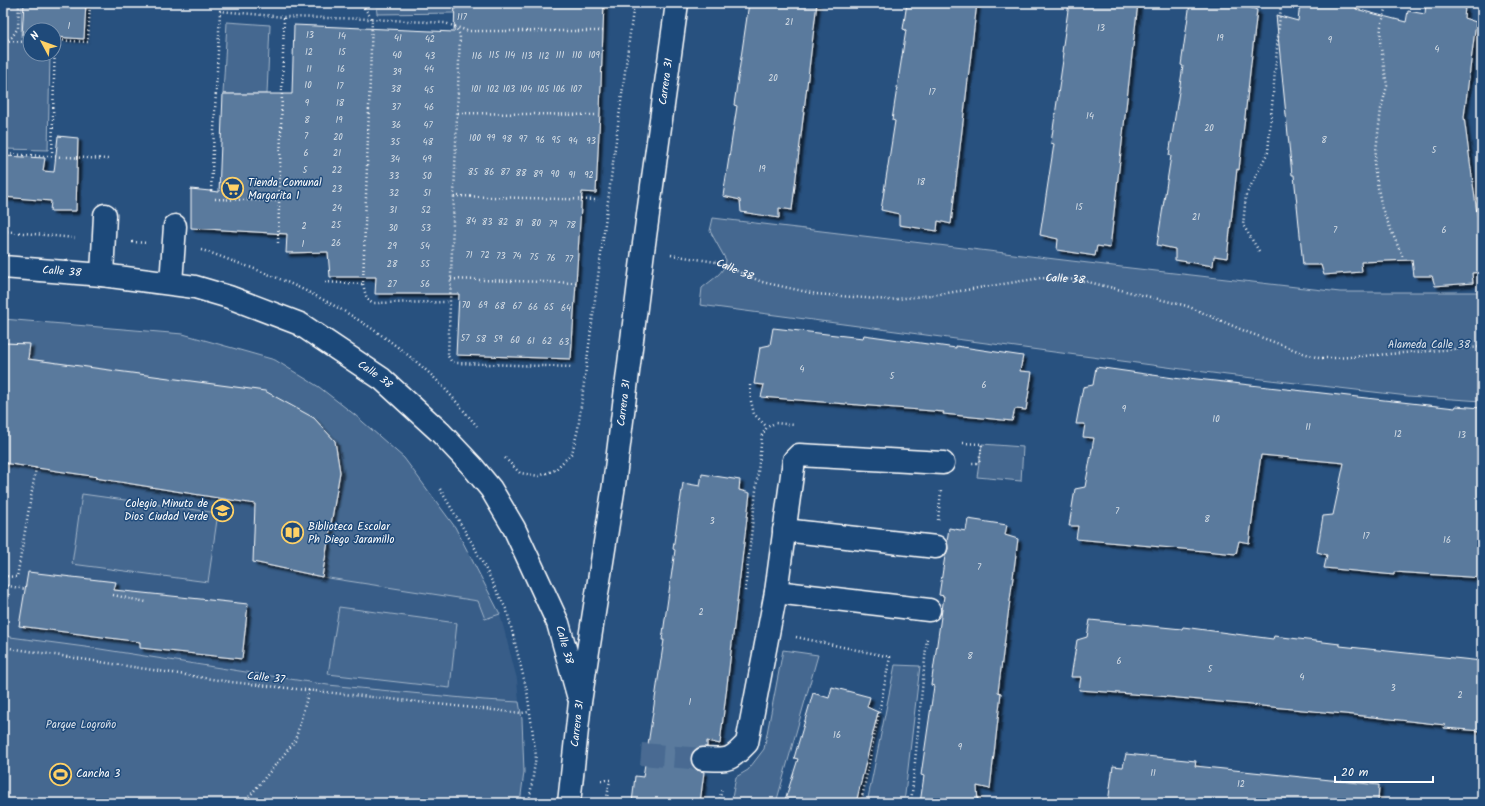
<svg xmlns="http://www.w3.org/2000/svg" width="1485" height="806" viewBox="0 0 1485 806" font-family="Kalam,sans-serif">
	<style>
		.built { fill: #375d88 }
		.green { fill: #446890; stroke: #a2b4c8 }
		.building { fill: #5a7a9d; stroke: #fff; filter: url(#shadow) }
		.lines { fill: none; stroke-linecap: round; stroke-linejoin: round }
		.minor-tunnel { stroke: #486b92; stroke-width: 22; stroke-dasharray: 22 11; stroke-linecap: butt }
		.minor-casing { stroke: #fff; stroke-width: 25 }
		.path { stroke: #fff; stroke-width: 2.5; stroke-dasharray: 1 3; stroke-linecap: butt }
		.minor { stroke: #1f4a7a; stroke-width: 22 }
		.labels { text-anchor: middle; dominant-baseline: central; stroke-width: 3; stroke-linejoin: round; paint-order: stroke }
		.number-label { font-size: 9px; fill: #d6dee6 }
		.street-label { font-size: 11px; fill: #fff; stroke: #1f4a7a }
		.poi-label { font-size: 11px; fill: #fff; stroke: #1f4a7a; text-anchor: start }
		.park-label { font-size: 11px; fill: #dae1e9; stroke: #1f4a7a }
	</style>
	<defs>
		<filter id="shadow"><feDropShadow dx="3.5" dy="3.5" stdDeviation="1" flood-color="#0009"/></filter>
	</defs>
	<rect width="100%" height="100%" fill="#28517f"/>
	<filter id="ink" filterUnits="userSpaceOnUse"><feTurbulence type="fractalNoise" baseFrequency=".025" numOctaves="2"/><feDisplacementMap in="SourceGraphic" scale="8" xChannelSelector="R" yChannelSelector="G"/><feConvolveMatrix kernelMatrix="1 2 1 2 8 2 1 2 1" color-interpolation-filters="sRGB"/></filter>
	<g filter="url(#ink)">
		<!-- built -->
		<polygon class="built" points="3,319 183,334 275,360 319,387 355,415 404,458 455,527 500,614 517,679 519,702 450,699 328,685 138,655 3,636"/>
		<!-- green -->
		<g class="green">
			<polygon points="3,3 22,3 21,37 30,38 30,54 50,54 48,150 3,149"/>
			<polygon points="375,3 455,3 455,13 377,14 376,3"/>
			<polygon points="227,22 270,25 267,94 223,94"/>
			<path d="M713,218l417,50 210,24h142v109l-74,-5 -181,-21 -527,-70 2,-17c8,-7 24,-16 24,-28l-16,-29z"/>
			<polygon points="3,319 183,334 275,360 319,387 355,415 404,458 455,527 500,614 485,619 478,601 322,577 340,472 335,441 314,418 56,363 28,359 29,344 3,343"/>
			<polygon points="982,444 1023,447 1021,481 977,477"/>
			<polygon points="82,494 218,513 208,582 72,564"/>
			<polygon points="339,607 457,623 450,688 328,674"/>
			<polygon points="3,636 100,649 328,685 484,700 519,702 522,719 524,772 520,803 3,803"/>
			<polygon points="783,650 818,655 776,803 731,803 736,777 748,770 764,749"/>
			<polygon points="895,665 920,666 904,803 867,803"/>
		</g>
		<!-- building -->
		<g class="building">
			<polygon points="24,3 86,3 84,39 54,37 54,30 30,30 30,35 22,35"/>
			<polygon points="455,3 604,3 600,112 596,193 582,192 571,359 456,355 459,294 375,294 376,277 330,277 328,252 286,253 287,234 191,228 191,189 219,192 223,94 292,94 294,25 454,32"/>
			<polygon points="749,3 817,3 792,210 779,208 779,218 741,212 740,200 723,196 737,106 734,105"/>
			<polygon points="907,3 977,3 951,224 938,221 937,231 899,225 899,214 881,210 895,121 892,120 906,30 903,29"/>
			<polygon points="1069,3 1138,3 1110,248 1097,246 1095,256 1057,250 1058,239 1040,235 1054,144 1051,143 1064,53 1062,52"/>
			<polygon points="1190,3 1246,3 1246,6 1257,10 1239,170 1237,169 1227,258 1214,256 1213,266 1175,260 1175,249 1157,245 1171,156 1169,155 1183,66 1181,65"/>
			<polygon points="1300,3 1356,3 1356,9 1406,22 1408,11 1425,14 1426,3 1434,3 1465,7 1464,18 1476,22 1464,117 1482,250 1482,272 1472,273 1473,283 1435,286 1432,276 1414,276 1412,260 1361,262 1362,272 1324,275 1321,265 1303,265 1294,175 1292,175 1276,15 1298,21"/>
			<polygon points="58,136 78,138 76,211 50,211 51,201 3,197 3,156 45,158 43,171 54,172"/>
			<polygon points="773,328 863,338 864,335 956,348 956,346 1023,356 1020,371 1032,372 1026,410 1015,409 1012,421 943,414 944,412 761,397 764,385 754,384 760,347 770,345"/>
			<polygon points="3,343 30,344 28,359 265,391 314,418 335,441 340,472 322,577 253,562 255,504 95,478 98,477 3,463"/>
			<polygon points="1096,367 1188,380 1188,378 1455,408 1456,406 1482,408 1482,578 1394,572 1394,575 1324,568 1327,555 1317,552 1323,516 1333,515 1344,463 1261,455 1249,543 1239,541 1236,554 1076,539 1078,526 1069,526 1075,489 1085,487 1094,438 1083,437 1085,424 1076,424 1083,387 1093,385"/>
			<polygon points="702,474 740,480 739,490 750,493 720,744 707,741 707,747 698,748 692,753 691,759 692,765 697,770 704,772 700,803 632,803 635,776 643,777 664,640 662,640 675,550 673,549 683,483 700,486"/>
			<polygon points="968,519 1007,525 1005,535 1018,539 998,692 1001,693 990,789 977,786 978,803 920,803 924,776 921,775 934,686 931,685 944,596 939,595 945,556 948,549 947,541 949,528 966,531"/>
			<polygon points="28,572 116,582 114,590 248,604 242,659 140,648 140,642 19,626"/>
			<polygon points="1090,620 1182,629 1183,627 1273,639 1274,636 1340,644 1340,646 1482,661 1482,731 1444,728 1445,725 1354,715 1158,696 1079,690 1081,677 1071,677 1077,640 1087,637"/>
			<polygon points="832,687 870,697 867,707 878,712 856,803 784,803 798,759 794,758 813,693 829,698"/>
			<polygon points="1126,754 1196,761 1195,766 1379,785 1378,803 1108,803 1113,766 1123,767"/>
		</g>
		<g class="lines">
			<!-- minor-tunnel -->
			<polyline class="minor-tunnel" points="641,754 703,759"/>
			<defs>
				<g id="minor">
					<path id="s2" d="M3,267l99,8 93,12 34,10 71,27 82,55 58,53 32,34 19,23 23,39 44,95 20,72"/>
					<polyline points="102,275 105,215"/>
					<polyline points="171,283 175,226"/>
					<polyline points="784,530 936,547"/>
					<polyline points="776,592 929,610"/>
					<path d="M703,759c25,1 26,3 44,-16l29,-151 18,-132 5,-5 144,8"/>
					<path id="s3" d="M569,803l11,-101 34,-217 29,-234 34,-248"/>
				</g>
			</defs>
			<!-- minor casing -->
			<use href="#minor" class="minor-casing"/>
			<!-- path -->
			<g class="path">
				<polyline points="1388,3 1381,26 1380,41 1387,86 1381,109 1374,167 1382,209 1403,258"/>
				<polyline points="455,26 460,35 448,356 451,361 457,363 573,367"/>
				<polyline points="4,41 12,37 18,28 19,3"/>
				<polyline points="5,41 30,42"/>
				<polyline points="458,113 595,115"/>
				<polyline points="3,154 109,159"/>
				<polyline points="52,156 55,40 88,42 90,3"/>
				<polyline points="211,191 220,11 284,17 372,19 445,23 468,31 603,31"/>
				<polyline points="454,196 598,200"/>
				<polyline points="215,199 279,201"/>
				<polyline points="3,231 75,238"/>
				<polyline points="132,242 147,243"/>
				<polyline points="278,243 284,17"/>
				<path d="M201,250c12,3 25,9 37,13 70,24 135,60 190,109 18,16 33,36 49,54"/>
				<polyline points="1259,251 1243,225 1246,195 1268,152 1281,3"/>
				<path id="s1" d="M671,255l45,7 46,20 54,12 73,6 58,-7 94,-15 39,2 107,26 60,26 56,21 16,5h17l146,-11"/>
				<polyline points="451,279 576,283"/>
				<polyline points="325,282 363,284 372,19 361,3"/>
				<path d="M363,284c2,7 2,15 9,19l78,-1"/>
				<polyline points="750,385 751,401 754,414 767,427"/>
				<polyline points="963,443 982,444 979,463 970,463"/>
				<polyline points="505,458 520,473 539,476 555,470 572,453 578,429 634,3"/>
				<polyline points="440,489 475,548 507,611 527,691 536,756 529,803"/>
				<polyline points="938,520 941,491"/>
				<polyline points="3,576 17,577 36,468"/>
				<polyline points="3,585 25,589"/>
				<polyline points="745,591 762,435 767,427 775,423 795,425"/>
				<polyline points="113,595 146,602"/>
				<polyline points="3,622 9,594"/>
				<polyline points="796,637 890,657 861,803"/>
				<polyline points="3,647 231,682 521,713 529,712"/>
				<polyline points="601,780 610,780 606,803"/>
				<polyline points="244,803 295,741 309,690"/>
				<polyline points="719,803 722,788"/>
				<polyline points="911,803 927,638"/>
			</g>
			<!-- minor -->
			<use href="#minor" class="minor"/>
		</g>
	</g>
	<!-- icons -->
	<defs>
		<symbol id="supermarket-ring" viewBox="-11 -11 22 22"><circle r="9.5" fill="#1f4a7a" stroke="#ffd166" stroke-width="1.5"/><path d="M-6-5.5h2.5l.6 2H6L4.5 2H-2.5L-4.4-4H-6ZM-1.5 3.2a1.3 1.3 0 1 0 .1 0ZM3 3.2a1.3 1.3 0 1 0 .1 0Z" fill="#ffd166"/></symbol>
		<symbol id="school-ring" viewBox="-11 -11 22 22"><circle r="9.5" fill="#1f4a7a" stroke="#ffd166" stroke-width="1.5"/><path d="M0-5L7-2L0 1L-7-2ZM-4 1L0 2.5L4 1V4Q0 6-4 4Z" fill="#ffd166"/></symbol>
		<symbol id="library-ring" viewBox="-11 -11 22 22"><circle r="9.5" fill="#1f4a7a" stroke="#ffd166" stroke-width="1.5"/><path d="M-6-4Q-3-5.5-.7-3.5V5Q-3 3-6 4ZM6-4Q3-5.5 .7-3.5V5Q3 3 6 4Z" fill="#ffd166"/></symbol>
		<symbol id="stadium-ring" viewBox="-11 -11 22 22"><circle r="9.5" fill="#1f4a7a" stroke="#ffd166" stroke-width="1.5"/><path d="M0-5a6.5 5 0 1 0 0 10a6.5 5 0 1 0 0-10ZM-3.5-1.8h7v3.6h-7Z" fill="#ffd166"/></symbol>
	</defs>
	<g fill-rule="evenodd">
		<use href="#supermarket-ring" x="220" y="176" width="25" height="25"/>
		<use href="#school-ring" x="210" y="498" width="25" height="25"/>
		<use href="#library-ring" x="280" y="520" width="25" height="25"/>
		<use href="#stadium-ring" x="48" y="762" width="25" height="25"/>
	</g>
	<g class="labels">
		<!-- number labels -->
		<g class="number-label">
			<text x="462" y="17">117</text>
			<text x="789" y="22">21</text>
			<text x="69" y="26">1</text>
			<text x="1101" y="28">13</text>
			<text x="310" y="35">13</text>
			<text x="342" y="36">14</text>
			<text x="398" y="38">41</text>
			<text x="1220" y="38">19</text>
			<text x="430" y="39">42</text>
			<text x="1330" y="40">9</text>
			<text x="1437" y="49">4</text>
			<text x="309" y="52">12</text>
			<text x="342" y="52">15</text>
			<text x="397" y="55">40</text>
			<text x="494" y="55">115</text>
			<text x="510" y="55">114</text>
			<text x="560" y="55">111</text>
			<text x="577" y="55">110</text>
			<text x="594" y="55">109</text>
			<text x="430" y="56">43</text>
			<text x="477" y="56">116</text>
			<text x="527" y="56">113</text>
			<text x="544" y="56">112</text>
			<text x="309" y="69">11</text>
			<text x="341" y="69">16</text>
			<text x="429" y="69">44</text>
			<text x="397" y="72">39</text>
			<text x="773" y="78">20</text>
			<text x="308" y="85">10</text>
			<text x="340" y="86">17</text>
			<text x="396" y="89">38</text>
			<text x="476" y="89">101</text>
			<text x="493" y="89">102</text>
			<text x="509" y="89">103</text>
			<text x="526" y="89">104</text>
			<text x="543" y="89">105</text>
			<text x="559" y="89">106</text>
			<text x="576" y="89">107</text>
			<text x="429" y="90">45</text>
			<text x="932" y="92">17</text>
			<text x="307" y="103">9</text>
			<text x="340" y="103">18</text>
			<text x="396" y="107">37</text>
			<text x="429" y="107">46</text>
			<text x="1090" y="116">14</text>
			<text x="307" y="120">8</text>
			<text x="339" y="120">19</text>
			<text x="396" y="125">36</text>
			<text x="428" y="125">47</text>
			<text x="1209" y="128">20</text>
			<text x="306" y="136">7</text>
			<text x="338" y="137">20</text>
			<text x="475" y="138">100</text>
			<text x="491" y="138">99</text>
			<text x="507" y="139">98</text>
			<text x="523" y="139">97</text>
			<text x="540" y="140">96</text>
			<text x="556" y="140">95</text>
			<text x="1324" y="140">8</text>
			<text x="573" y="141">94</text>
			<text x="591" y="141">93</text>
			<text x="395" y="142">35</text>
			<text x="428" y="142">48</text>
			<text x="1434" y="150">5</text>
			<text x="306" y="153">6</text>
			<text x="337" y="153">21</text>
			<text x="395" y="159">34</text>
			<text x="427" y="159">49</text>
			<text x="762" y="169">19</text>
			<text x="305" y="170">5</text>
			<text x="337" y="170">22</text>
			<text x="473" y="172">85</text>
			<text x="489" y="172">86</text>
			<text x="505" y="172">87</text>
			<text x="521" y="173">88</text>
			<text x="538" y="174">89</text>
			<text x="555" y="174">90</text>
			<text x="572" y="175">91</text>
			<text x="589" y="175">92</text>
			<text x="394" y="176">33</text>
			<text x="427" y="176">50</text>
			<text x="921" y="182">18</text>
			<text x="337" y="189">23</text>
			<text x="394" y="193">32</text>
			<text x="427" y="193">51</text>
			<text x="1079" y="207">15</text>
			<text x="337" y="208">24</text>
			<text x="393" y="210">31</text>
			<text x="426" y="210">52</text>
			<text x="1196" y="217">21</text>
			<text x="471" y="221">84</text>
			<text x="487" y="222">83</text>
			<text x="503" y="222">82</text>
			<text x="519" y="223">81</text>
			<text x="536" y="223">80</text>
			<text x="553" y="224">79</text>
			<text x="336" y="225">25</text>
			<text x="571" y="225">78</text>
			<text x="304" y="226">2</text>
			<text x="393" y="228">30</text>
			<text x="426" y="228">53</text>
			<text x="1335" y="230">7</text>
			<text x="1444" y="230">6</text>
			<text x="336" y="243">26</text>
			<text x="303" y="244">1</text>
			<text x="392" y="246">29</text>
			<text x="425" y="246">54</text>
			<text x="469" y="255">71</text>
			<text x="485" y="255">72</text>
			<text x="501" y="256">73</text>
			<text x="517" y="256">74</text>
			<text x="534" y="257">75</text>
			<text x="551" y="258">76</text>
			<text x="569" y="259">77</text>
			<text x="392" y="264">28</text>
			<text x="425" y="264">55</text>
			<text x="392" y="284">27</text>
			<text x="425" y="284">56</text>
			<text x="466" y="305">70</text>
			<text x="483" y="305">69</text>
			<text x="500" y="306">68</text>
			<text x="517" y="306">67</text>
			<text x="533" y="307">66</text>
			<text x="549" y="307">65</text>
			<text x="566" y="308">64</text>
			<text x="465" y="338">57</text>
			<text x="481" y="339">58</text>
			<text x="498" y="339">59</text>
			<text x="515" y="340">60</text>
			<text x="531" y="341">61</text>
			<text x="547" y="341">62</text>
			<text x="564" y="342">63</text>
			<text x="802" y="369">4</text>
			<text x="892" y="376">5</text>
			<text x="984" y="385">6</text>
			<text x="1124" y="409">9</text>
			<text x="1216" y="419">10</text>
			<text x="1308" y="427">11</text>
			<text x="1398" y="434">12</text>
			<text x="1462" y="435">13</text>
			<text x="1117" y="511">7</text>
			<text x="1207" y="519">8</text>
			<text x="712" y="521">3</text>
			<text x="1366" y="536">17</text>
			<text x="1447" y="540">16</text>
			<text x="979" y="567">7</text>
			<text x="701" y="612">2</text>
			<text x="970" y="656">8</text>
			<text x="1119" y="661">6</text>
			<text x="1210" y="669">5</text>
			<text x="1302" y="677">4</text>
			<text x="1393" y="688">3</text>
			<text x="1460" y="695">2</text>
			<text x="690" y="702">1</text>
			<text x="837" y="735">16</text>
			<text x="960" y="747">9</text>
			<text x="1153" y="773">11</text>
			<text x="1241" y="784">12</text>
		</g>
		<!-- street labels -->
		<g class="street-label">
			<text stroke="none"><textPath href="#s3" startOffset="728">Carrera 31</textPath></text>
			<text stroke="none"><textPath href="#s1" startOffset="66">Calle 38</textPath></text>
			<text stroke="none"><textPath href="#s2" startOffset="59">Calle 38</textPath></text>
			<text stroke="none"><textPath href="#s1" startOffset="402">Calle 38</textPath></text>
			<text stroke="none"><textPath href="#s2" startOffset="395">Calle 38</textPath></text>
			<text stroke="none"><textPath href="#s3" startOffset="404">Carrera 31</textPath></text>
			<text stroke="none"><textPath href="#s2" startOffset="731">Calle 38</textPath></text>
			<text transform="translate(266 678) rotate(6)">Calle 37</text>
			<text stroke="none"><textPath href="#s3" startOffset="80">Carrera 31</textPath></text>
		</g>
		<!-- poi labels -->
		<g class="poi-label">
			<text x="248" y="183">Tienda Comunal<tspan x="248" dy="13">Margarita 1</tspan></text>
			<text x="208" y="504" text-anchor="end">Colegio Minuto de<tspan x="208" dy="13">Dios Ciudad Verde</tspan></text>
			<text x="308" y="527">Biblioteca Escolar<tspan x="308" dy="13">Ph Diego Jaramillo</tspan></text>
			<text x="76" y="774">Cancha 3</text>
		</g>
		<!-- park labels -->
		<g class="park-label">
			<text x="1429" y="345">Alameda Calle 38</text>
			<text x="81" y="725">Parque Logroño</text>
		</g>
	</g>
	<!-- margin -->
	<rect width="1485" height="806" fill="none" stroke="#1f4a7a" stroke-width="16"/>
	<rect x="8" y="8" width="1469" height="790" fill="none" stroke="#fff" stroke-width="1.5" filter="url(#ink)"/>
	<!-- north arrow -->
	<g transform="translate(42 42) rotate(311)"><circle r="19" fill="#1f4a7a" stroke="#7992af"/>
	<path d="M0-3L7 15L0 10L-7 15Z" fill="#ffd166"/>
	<text y="-6" font-size="11" font-weight="bold" text-anchor="middle" fill="#ffffff">N</text>
	</g>
	<!-- scale -->
	<path d="M1335 776v6h98v-6" fill="none" stroke="#ffffff" stroke-width="2"/>
	<text x="1341" y="776" font-size="12" fill="#ffffff" stroke="#1f4a7a" stroke-width="3" paint-order="stroke">20 m</text>
</svg>
